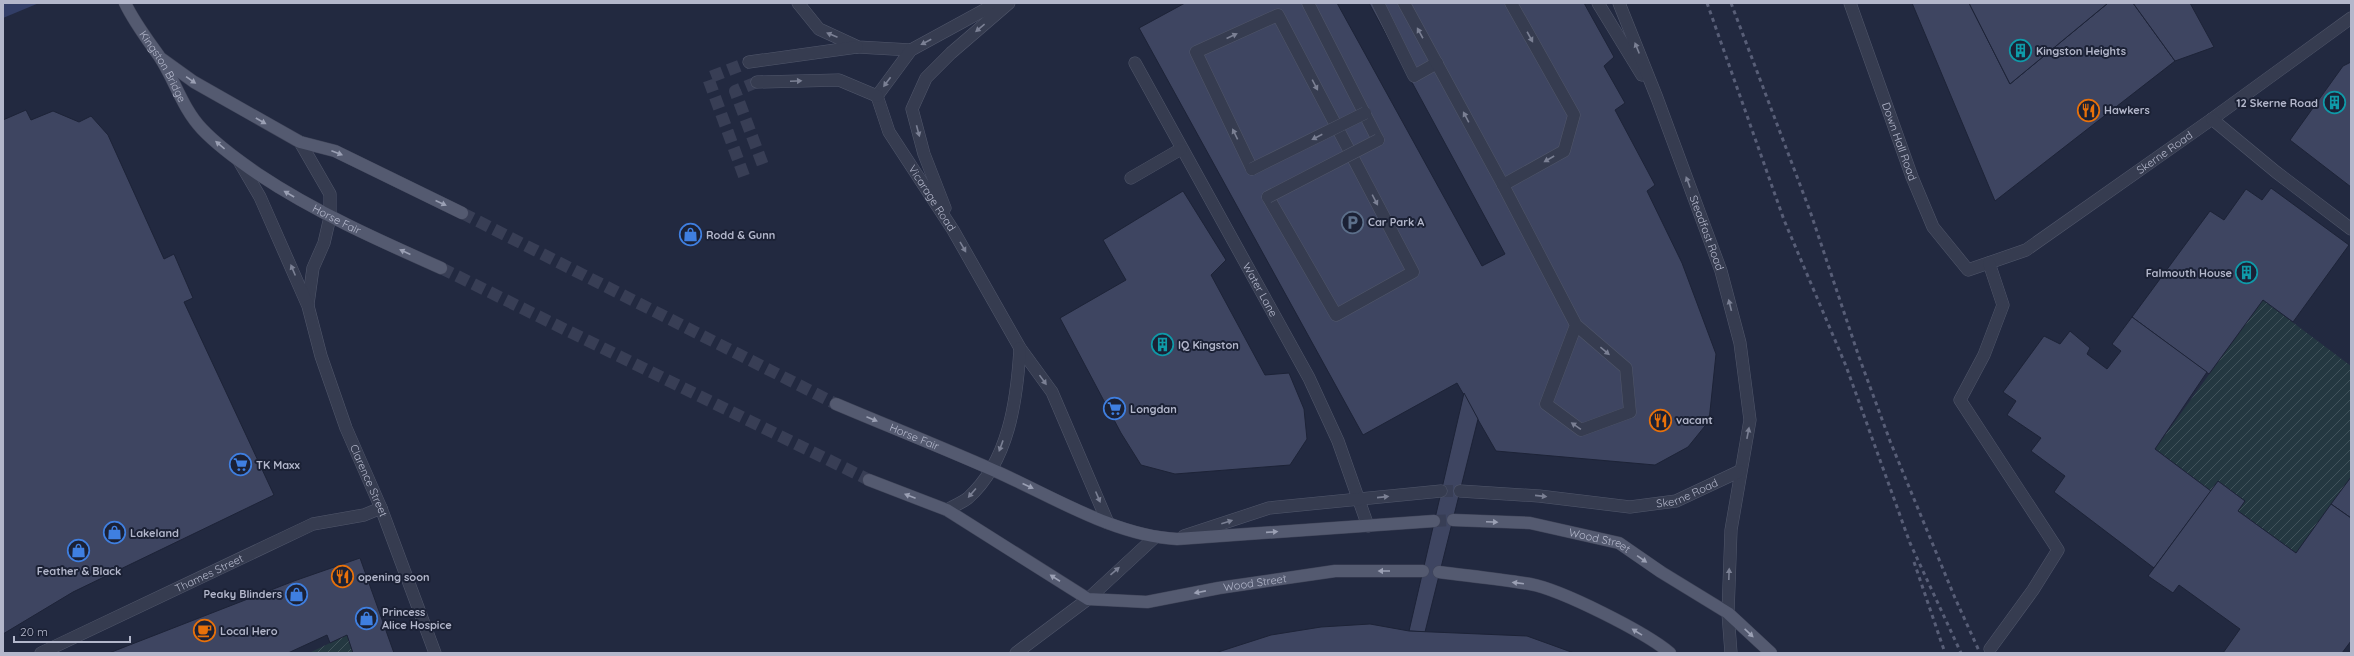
<svg xmlns="http://www.w3.org/2000/svg" width="2354" height="656" viewBox="0 0 2354 656" font-family="Quicksand,sans-serif">
	<style>
		.garden { fill: url(#garden-furrows) }
		.water { fill: #323e67 }
		.building { fill: #3e4561; stroke: #1d2337 }
		.lines { fill: none; stroke-linecap: round; stroke-linejoin: round }
		.minor-tunnel { stroke: #383e55; stroke-width: 12; stroke-dasharray: 12 6; stroke-linecap: butt }
		.major-tunnel { stroke: #383e55; stroke-width: 12; stroke-dasharray: 12 6; stroke-linecap: butt }
		.minor-casing { stroke: #51576b; stroke-width: 13 }
		.major-casing { stroke: #404559; stroke-width: 13 }
		.minor { stroke: #363c50; stroke-width: 12 }
		.major { stroke: #545a70; stroke-width: 12 }
		.rail { stroke: #585e77; stroke-width: 3; stroke-dasharray: 4 4; stroke-linecap: butt }
		.minor-bridge-casing { stroke: #51576b; stroke-width: 13; stroke-linecap: butt }
		.minor-bridge { stroke: #363c50; stroke-width: 12 }
		.oneway { fill: #7b8094 }
		.oneway2 { fill: #9ba0b4 }
		.labels { text-anchor: middle; dominant-baseline: central; stroke-width: 4; stroke-linejoin: round; paint-order: stroke }
		.poi-label { font-size: 11px; font-weight: bold; fill: #b3b7cb; stroke: #1b2135; text-anchor: start }
		.street-label { font-size: 11px; fill: #b3b7cb; stroke: #1b2135 }
	</style>
	<defs>
		<pattern id="garden-furrows" width="10" height="10" patternUnits="userSpaceOnUse"><rect width="10" height="10" fill="#243841"/><path d="M-1 1l2-2M0 10L10 0M9 11l2-2" fill="none" stroke="#41535b"/></pattern>
	</defs>
	<rect width="100%" height="100%" fill="#222940"/>
	<!-- garden -->
	<g class="garden">
		<polygon points="2263,300 2351,366 2351,477 2296,553 2238,511 2245,501 2218,481 2211,491 2155,449"/>
		<polygon points="347,635 353,653 309,653"/>
	</g>
	<!-- water -->
	<polygon class="water" points="3,3 39,3 3,18"/>
	<!-- building -->
	<g class="building">
		<polygon points="1185,3 1337,3 1482,266 1505,254 1369,3 1584,3 1614,57 1604,66 1625,103 1615,110 1655,185 1647,191 1682,263 1716,354 1709,421 1688,447 1655,465 1496,451 1457,383 1363,435 1139,28"/>
		<polygon points="1912,3 1969,3 2010,84 2108,3 2133,3 2175,61 1995,201"/>
		<polygon points="1969,3 2108,3 2010,84"/>
		<polygon points="2133,3 2190,3 2214,47 2175,61"/>
		<polygon points="2351,62 2351,187 2290,140 2343,66"/>
		<polygon points="26,110 31,120 53,111 79,122 91,116 108,135 164,259 174,254 193,298 184,302 274,495 73,592 3,634 3,120"/>
		<polygon points="2271,188 2349,245 2293,322 2263,300 2209,374 2132,317 2210,211 2224,220 2246,189 2262,200"/>
		<polygon points="1183,191 1226,260 1211,275 1265,375 1289,373 1304,409 1307,439 1290,465 1175,474 1141,465 1121,433 1060,318 1126,280 1103,240"/>
		<polygon points="2132,317 2207,372 2155,449 2211,491 2154,568 2054,492 2065,476 2031,451 2041,438 2007,415 2016,401 2003,392 2044,336 2060,344 2070,331 2090,348 2087,354 2107,369 2121,351 2112,344"/>
		<polygon points="1464,393 1478,419 1425,632 1409,631"/>
		<polygon points="2351,477 2351,518 2331,504"/>
		<polygon points="2218,481 2245,501 2238,511 2296,553 2331,504 2351,518 2351,641 2342,653 2223,653 2240,629 2179,585 2173,593 2148,576"/>
		<polygon points="360,558 394,653 353,653 347,635 330,643 327,635 288,653 109,653 294,581"/>
		<polygon points="1370,624 1409,631 1527,636 1574,653 1215,653 1271,635 1321,627"/>
	</g>
	<g class="lines">
		<!-- minor-tunnel -->
		<g class="minor-tunnel">
			<polyline points="757,82 735,91 764,168"/>
			<polyline points="744,176 708,78 749,62"/>
			<polyline points="1441,491 1460,491"/>
		</g>
		<!-- major-tunnel -->
		<g class="major-tunnel">
			<polyline points="462,213 836,404"/>
			<polyline points="441,268 869,480"/>
			<polyline points="1434,521 1453,520"/>
		</g>
		<defs>
			<g id="minor">
				<polyline points="798,3 819,29 858,47 911,50"/>
				<path id="s1" d="M997,3l-86,47 -34,46 12,36 64,98 67,118 32,44 56,131"/>
				<polyline points="1308,3 1378,140"/>
				<polyline points="1378,3 1414,76 1437,63"/>
				<polyline points="1404,3 1503,185 1564,151 1574,115 1511,3"/>
				<polyline points="1598,3 1642,75"/>
				<path id="s2" d="M1619,3l38,95 64,173 19,72 10,77 -19,110 -3,83 3,40"/>
				<path id="s3" d="M1850,3l62,174 21,50 35,43 58,-20 186,-131 139,-101"/>
				<polyline points="749,62 857,47"/>
				<path id="s4" d="M1135,63l174,315 29,63 30,85"/>
				<polyline points="757,82 839,80 877,96"/>
				<polyline points="2212,119 2276,172 2351,229"/>
				<polyline points="300,142 330,194 330,217 324,243 313,268 308,304"/>
				<path id="s5" d="M239,161l21,36 48,109 13,50 25,72 35,80 54,145"/>
				<polyline points="1252,169 1196,52 1278,15 1413,272 1336,315 1268,197"/>
				<polyline points="1131,178 1181,149"/>
				<polyline points="1503,185 1576,325 1626,368 1630,412 1581,430 1546,404 1576,325"/>
				<polyline points="945,208 924,154 912,109 926,78 951,53 1009,3"/>
				<polyline points="1989,263 2003,305 1984,355 1960,400 2058,550 2033,590 1990,649"/>
				<path id="s6" d="M1460,491l79,5 91,11 46,-6 64,-30"/>
				<path d="M947,510c6,-4 15,-7 21,-12 41,-37 49,-98 52,-150"/>
				<polyline points="1184,536 1269,508 1441,491"/>
				<path id="s7" d="M41,653l272,-129 51,-9 17,-7"/>
				<polyline points="1016,653 1088,599 1154,538"/>
			</g>
			<g id="major">
				<path id="s8" d="M125,3c9,19 22,36 34,53 16,24 23,52 43,73 16,17 37,32 56,45 57,38 120,66 183,94"/>
				<polyline points="162,59 194,82 300,142 335,151 462,213"/>
				<path id="s9" d="M836,404c52,22 105,43 157,66 57,25 121,66 184,69l257,-18"/>
				<path id="s10" d="M869,480l78,30 141,89 59,3 72,-14 116,-17h88"/>
				<path id="s11" d="M1453,520l77,3 89,20 42,29 67,41 43,40"/>
				<path d="M1439,572c31,4 61,7 91,12 32,6 115,48 140,69"/>
			</g>
		</defs>
		<!-- minor casing -->
		<use href="#minor" class="minor-casing"/>
		<!-- major casing -->
		<use href="#major" class="major-casing"/>
		<!-- minor -->
		<use href="#minor" class="minor"/>
		<!-- major -->
		<use href="#major" class="major"/>
		<!-- rail -->
		<g class="rail">
			<polyline points="1707,3 1784,220 1846,366 1910,543 1961,653"/>
			<polyline points="1731,3 1810,211 1859,357 1890,441 1955,598 1980,653"/>
			<polyline points="1914,562 1945,653"/>
		</g>
		<defs>
			<g id="minor-bridge">
				<polyline points="1252,169 1365,113"/>
				<polyline points="1268,197 1378,140"/>
			</g>
		</defs>
		<!-- minor-bridge casing -->
		<use href="#minor-bridge" class="minor-bridge-casing"/>
		<!-- minor-bridge -->
		<use href="#minor-bridge" class="minor-bridge"/>
	</g>
	<!-- one-way arrows -->
	<defs><path id="oneway-solid" d="M-6-.8H1V-3.2L6.5 0L1 3.2V.8H-6Z"/></defs>
	<g class="oneway">
		<use href="#oneway-solid" transform="translate(980 28) rotate(140)"/>
		<use href="#oneway-solid" transform="translate(1420 33) rotate(-119)"/>
		<use href="#oneway-solid" transform="translate(832 35) rotate(-157)"/>
		<use href="#oneway-solid" transform="translate(1232 36) rotate(-25)"/>
		<use href="#oneway-solid" transform="translate(1530 37) rotate(61)"/>
		<use href="#oneway-solid" transform="translate(926 42) rotate(152)"/>
		<use href="#oneway-solid" transform="translate(1637 48) rotate(-112)"/>
		<use href="#oneway-solid" transform="translate(796 81) rotate(-2)"/>
		<use href="#oneway-solid" transform="translate(887 82) rotate(127)"/>
		<use href="#oneway-solid" transform="translate(1315 85) rotate(62)"/>
		<use href="#oneway-solid" transform="translate(1466 117) rotate(-118)"/>
		<use href="#oneway-solid" transform="translate(918 131) rotate(75)"/>
		<use href="#oneway-solid" transform="translate(1235 134) rotate(-116)"/>
		<use href="#oneway-solid" transform="translate(1317 137) rotate(153)"/>
		<use href="#oneway-solid" transform="translate(1549 159) rotate(150)"/>
		<use href="#oneway-solid" transform="translate(1688 182) rotate(-110)"/>
		<use href="#oneway-solid" transform="translate(1375 200) rotate(62)"/>
		<use href="#oneway-solid" transform="translate(963 247) rotate(60)"/>
		<use href="#oneway-solid" transform="translate(293 270) rotate(-113)"/>
		<use href="#oneway-solid" transform="translate(1730 305) rotate(-104)"/>
		<use href="#oneway-solid" transform="translate(1605 351) rotate(40)"/>
		<use href="#oneway-solid" transform="translate(1043 380) rotate(54)"/>
		<use href="#oneway-solid" transform="translate(1576 426) rotate(-145)"/>
		<use href="#oneway-solid" transform="translate(1748 433) rotate(-79)"/>
		<use href="#oneway-solid" transform="translate(1001 446) rotate(110)"/>
		<use href="#oneway-solid" transform="translate(972 493) rotate(131)"/>
		<use href="#oneway-solid" transform="translate(1541 496) rotate(6)"/>
		<use href="#oneway-solid" transform="translate(1098 497) rotate(67)"/>
		<use href="#oneway-solid" transform="translate(1383 497) rotate(-6)"/>
		<use href="#oneway-solid" transform="translate(1227 522) rotate(-18)"/>
		<use href="#oneway-solid" transform="translate(1115 571) rotate(-41)"/>
		<use href="#oneway-solid" transform="translate(1729 574) rotate(-88)"/>
	</g>
	<g class="oneway2">
		<use href="#oneway-solid" transform="translate(191 80) rotate(35)"/>
		<use href="#oneway-solid" transform="translate(261 121) rotate(30)"/>
		<use href="#oneway-solid" transform="translate(220 145) rotate(-140)"/>
		<use href="#oneway-solid" transform="translate(337 153) rotate(21)"/>
		<use href="#oneway-solid" transform="translate(289 194) rotate(-150)"/>
		<use href="#oneway-solid" transform="translate(441 203) rotate(25)"/>
		<use href="#oneway-solid" transform="translate(405 252) rotate(-155)"/>
		<use href="#oneway-solid" transform="translate(872 419) rotate(23)"/>
		<use href="#oneway-solid" transform="translate(1028 486) rotate(25)"/>
		<use href="#oneway-solid" transform="translate(910 496) rotate(-159)"/>
		<use href="#oneway-solid" transform="translate(1492 522) rotate(3)"/>
		<use href="#oneway-solid" transform="translate(1272 532) rotate(-4)"/>
		<use href="#oneway-solid" transform="translate(1642 559) rotate(35)"/>
		<use href="#oneway-solid" transform="translate(1384 571) rotate(-180)"/>
		<use href="#oneway-solid" transform="translate(1055 578) rotate(-147)"/>
		<use href="#oneway-solid" transform="translate(1518 583) rotate(-173)"/>
		<use href="#oneway-solid" transform="translate(1200 592) rotate(169)"/>
		<use href="#oneway-solid" transform="translate(1637 632) rotate(-148)"/>
		<use href="#oneway-solid" transform="translate(1749 633) rotate(43)"/>
	</g>
	<!-- icons -->
	<defs>
		<symbol id="building-ring" viewBox="-11 -11 22 22"><circle r="9.5" fill="#1b2135" stroke="#0f9aa8" stroke-width="1.5"/><path d="M-4-6H4V6H1V3H-1V6H-4ZM-2.5-4.3h1.7v1.8h-1.7ZM.8-4.3h1.7v1.8H.8ZM-2.5-1h1.7V.8h-1.7ZM.8-1h1.7V.8H.8Z" fill="#0f9aa8"/></symbol>
		<symbol id="restaurant-ring" viewBox="-11 -11 22 22"><circle r="9.5" fill="#1b2135" stroke="#e8710a" stroke-width="1.5"/><path d="M-5-6h1v4h1v-4h1v4h1v-4h1v5L-1.5 .5V6h-2V.5L-5-1ZM5-6V6H3V1.5H1.5Q1.5-4 5-6Z" fill="#e8710a"/></symbol>
		<symbol id="parking-ring" viewBox="-11 -11 22 22"><circle r="9.5" fill="#1b2135" stroke="#5c6f8a" stroke-width="1.5"/><path d="M-3.5-5.5H1a3.5 3.5 0 0 1 0 7H-1V5.5H-3.5ZM-1-3.4V-.6H.8a1.4 1.4 0 0 0 0-2.8Z" fill="#5c6f8a"/></symbol>
		<symbol id="shop-ring" viewBox="-11 -11 22 22"><circle r="9.5" fill="#1b2135" stroke="#3f7fe0" stroke-width="1.5"/><path d="M-5-2.5h2.3a2.7 3.5 0 0 1 5.4 0H5L5.5 6h-11ZM-1.5-2.5h3a1.5 2.3 0 0 0-3 0Z" fill="#3f7fe0"/></symbol>
		<symbol id="supermarket-ring" viewBox="-11 -11 22 22"><circle r="9.5" fill="#1b2135" stroke="#3f7fe0" stroke-width="1.5"/><path d="M-6-5.5h2.5l.6 2H6L4.5 2H-2.5L-4.4-4H-6ZM-1.5 3.2a1.3 1.3 0 1 0 .1 0ZM3 3.2a1.3 1.3 0 1 0 .1 0Z" fill="#3f7fe0"/></symbol>
		<symbol id="cafe-ring" viewBox="-11 -11 22 22"><circle r="9.5" fill="#1b2135" stroke="#e8710a" stroke-width="1.5"/><path d="M-5.5-4.5H6V0H3Q3 3.5 0 3.5H-2.5Q-5.5 3.5-5.5 0ZM3-3.2v2h1.7v-2ZM-6 4.5H4V6H-6Z" fill="#e8710a"/></symbol>
	</defs>
	<g fill-rule="evenodd">
		<use href="#building-ring" x="2008" y="38" width="25" height="25"/>
		<use href="#building-ring" x="2322" y="90" width="25" height="25"/>
		<use href="#restaurant-ring" x="2076" y="98" width="25" height="25"/>
		<use href="#parking-ring" x="1340" y="210" width="25" height="25"/>
		<use href="#shop-ring" x="678" y="222" width="25" height="25"/>
		<use href="#building-ring" x="2234" y="260" width="25" height="25"/>
		<use href="#building-ring" x="1150" y="332" width="25" height="25"/>
		<use href="#supermarket-ring" x="1102" y="396" width="25" height="25"/>
		<use href="#restaurant-ring" x="1648" y="408" width="25" height="25"/>
		<use href="#supermarket-ring" x="228" y="452" width="25" height="25"/>
		<use href="#shop-ring" x="102" y="520" width="25" height="25"/>
		<use href="#shop-ring" x="66" y="538" width="25" height="25"/>
		<use href="#restaurant-ring" x="330" y="564" width="25" height="25"/>
		<use href="#shop-ring" x="284" y="582" width="25" height="25"/>
		<use href="#shop-ring" x="354" y="606" width="25" height="25"/>
		<use href="#cafe-ring" x="192" y="618" width="25" height="25"/>
	</g>
	<g class="labels">
		<!-- poi labels -->
		<g class="poi-label">
			<text x="2036" y="51">Kingston Heights</text>
			<text x="2318" y="103" text-anchor="end">12 Skerne Road</text>
			<text x="2104" y="110">Hawkers</text>
			<text x="1368" y="222">Car Park A</text>
			<text x="706" y="235">Rodd &amp; Gunn</text>
			<text x="2232" y="273" text-anchor="end">Falmouth House</text>
			<text x="1178" y="345">IQ Kingston</text>
			<text x="1130" y="409">Longdan</text>
			<text x="1676" y="420">vacant</text>
			<text x="256" y="465">TK Maxx</text>
			<text x="130" y="533">Lakeland</text>
			<text x="79" y="571" text-anchor="middle">Feather &amp; Black</text>
			<text x="358" y="577">opening soon</text>
			<text x="282" y="594" text-anchor="end">Peaky Blinders</text>
			<text x="382" y="612">Princess<tspan x="382" dy="13">Alice Hospice</tspan></text>
			<text x="220" y="631">Local Hero</text>
		</g>
		<!-- street labels -->
		<g class="street-label">
			<text stroke="none"><textPath href="#s8" startOffset="74">Kingston Bridge</textPath></text>
			<text stroke="none"><textPath href="#s3" startOffset="147">Down Hall Road</textPath></text>
			<text stroke="none"><textPath href="#s3" startOffset="525">Skerne Road</textPath></text>
			<text stroke="none"><textPath href="#s1" startOffset="272">Vicarage Road</textPath></text>
			<text stroke="none"><textPath href="#s8" startOffset="311">Horse Fair</textPath></text>
			<text stroke="none"><textPath href="#s2" startOffset="246">Steadfast Road</textPath></text>
			<text stroke="none"><textPath href="#s4" startOffset="259">Water Lane</textPath></text>
			<text stroke="none"><textPath href="#s9" startOffset="85">Horse Fair</textPath></text>
			<text stroke="none"><textPath href="#s5" startOffset="346">Clarence Street</textPath></text>
			<text stroke="none"><textPath href="#s6" startOffset="230">Skerne Road</textPath></text>
			<text stroke="none"><textPath href="#s11" startOffset="149">Wood Street</textPath></text>
			<text stroke="none"><textPath href="#s7" startOffset="186">Thames Street</textPath></text>
			<text stroke="none"><textPath href="#s10" startOffset="419">Wood Street</textPath></text>
		</g>
	</g>
	<!-- border -->
	<rect width="2354" height="656" fill="none" stroke="#b3b7cb" stroke-width="8"/>
	<!-- scale -->
	<path d="M14 636v6h116v-6" fill="none" stroke="#b3b7cb" stroke-width="2"/>
	<text x="20" y="636" font-size="12" fill="#b3b7cb" stroke="#1b2135" stroke-width="3" paint-order="stroke">20 m</text>
</svg>
